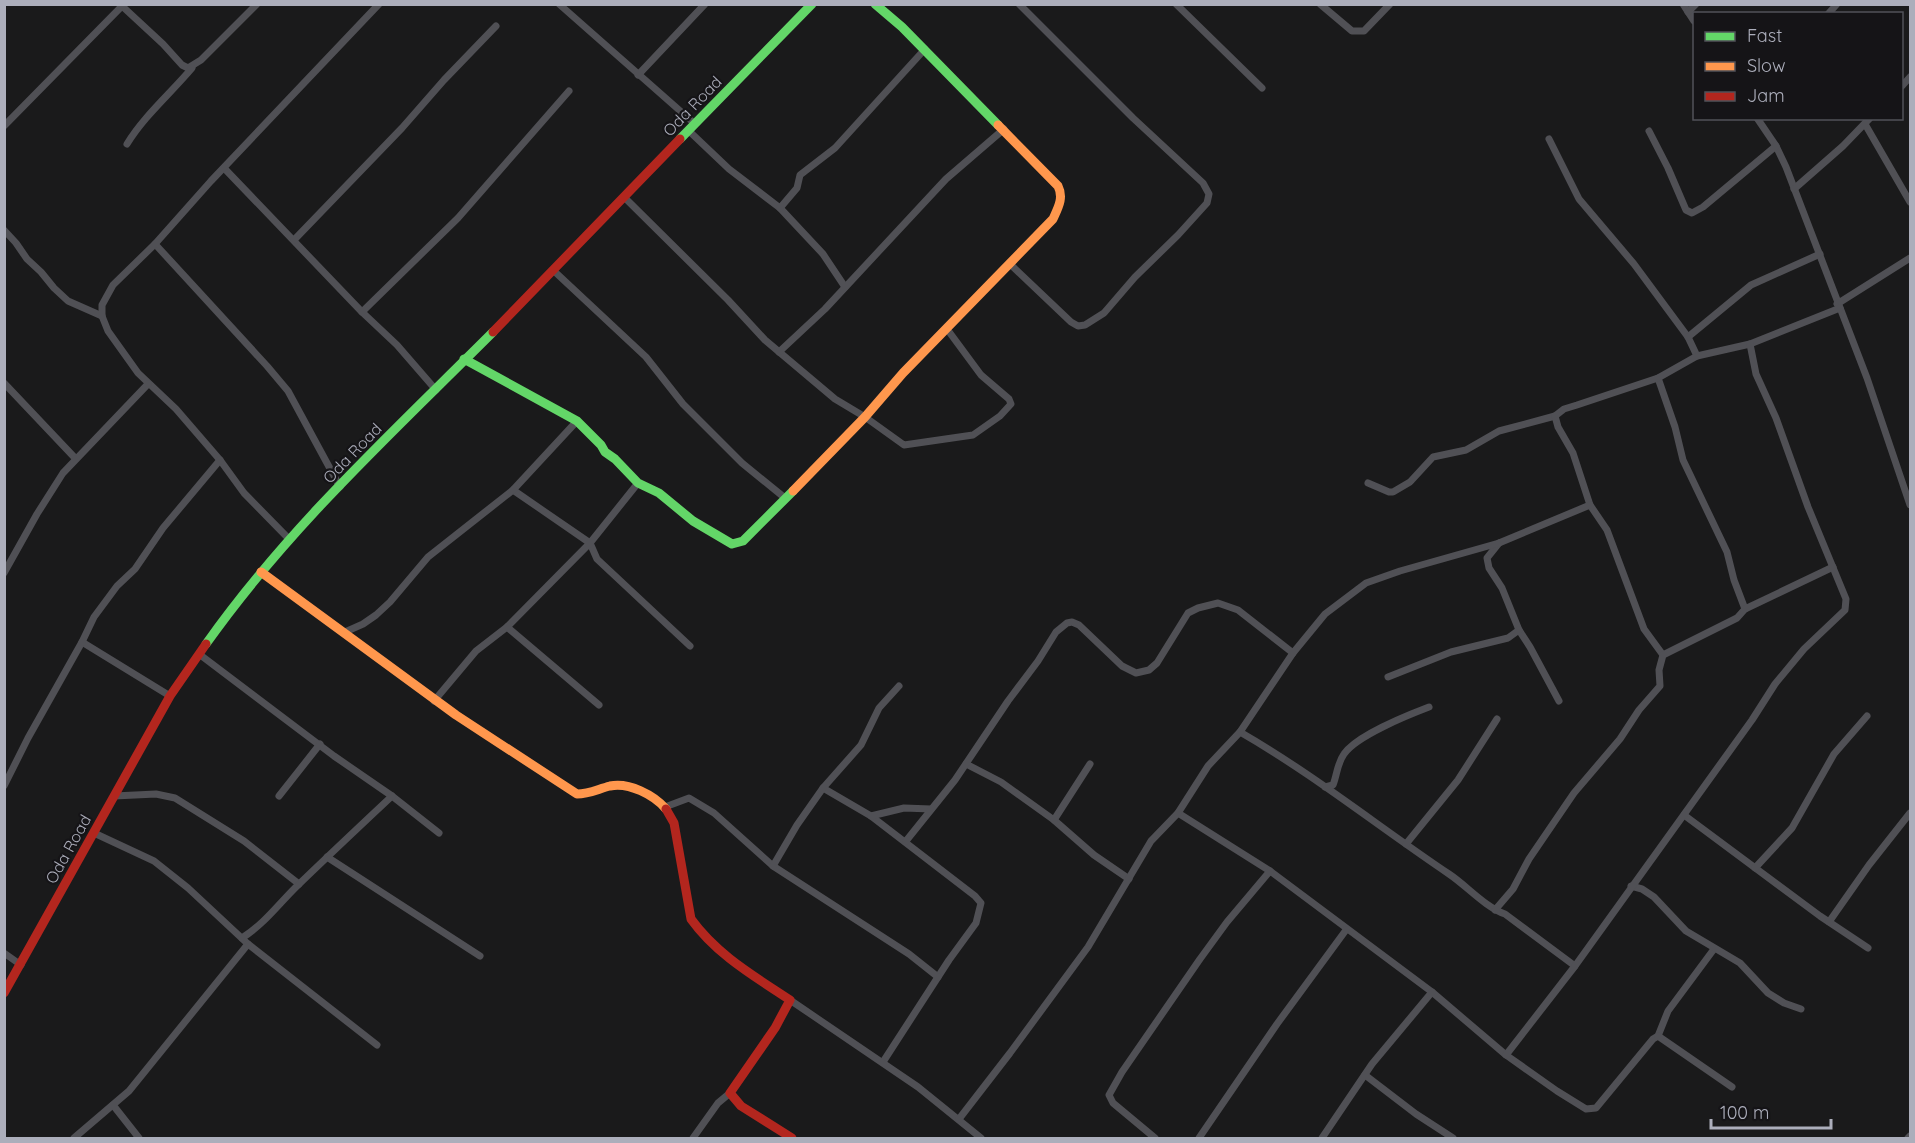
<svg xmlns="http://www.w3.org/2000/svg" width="1915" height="1143" viewBox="0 0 1915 1143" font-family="Quicksand,sans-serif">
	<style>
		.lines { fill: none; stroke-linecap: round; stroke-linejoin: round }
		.street { stroke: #505055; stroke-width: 7 }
		.fast { stroke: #63d668; stroke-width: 9 }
		.slow { stroke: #ff974d; stroke-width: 9 }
		.jam { stroke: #b3261e; stroke-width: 9 }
		.labels { text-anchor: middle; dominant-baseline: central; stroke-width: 4.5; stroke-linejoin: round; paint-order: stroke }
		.street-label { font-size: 16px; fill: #acaebb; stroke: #151417 }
	</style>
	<rect width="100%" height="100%" fill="#1a1a1b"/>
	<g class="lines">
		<!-- street -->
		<g class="street">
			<polyline points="559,4 695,124"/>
			<polyline points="1176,4 1262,88"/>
			<polyline points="1320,4 1352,31 1364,31 1390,4"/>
			<polyline points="1683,4 1694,21"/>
			<polyline points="122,6 163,44 182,65 188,68 201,60 257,4"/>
			<polyline points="1688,12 1696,4"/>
			<polyline points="1828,14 1837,4"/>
			<polyline points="638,75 705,4"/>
			<polyline points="1902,86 1910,77"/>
			<polyline points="1757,118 1776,146 1786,167 1867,378 1910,505"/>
			<polyline points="1865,124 1910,202"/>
			<polyline points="4,126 124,4"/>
			<polyline points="689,131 729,169 780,208 823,254 845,287"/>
			<polyline points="1649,131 1668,168 1686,210 1692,213 1703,207 1776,146"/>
			<polyline points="1549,139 1579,199 1634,264 1688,337 1697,356"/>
			<path d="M127,144c17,-28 44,-51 65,-76"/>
			<polyline points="224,168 362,312 397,345 436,390"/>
			<polyline points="1794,189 1843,146 1870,118"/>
			<polyline points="624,197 728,300 765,340 835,399 865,417 904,445 973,435 1000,416 1011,404 1009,399 981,375 947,329"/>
			<polyline points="780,208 797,188 800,175 835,148 925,49"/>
			<polyline points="4,230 16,243 27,259 41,272 54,288 68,301 102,316"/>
			<polyline points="294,240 402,128 444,80 496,26"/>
			<polyline points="155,244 267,366 288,391 340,487"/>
			<polyline points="1010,264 1071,322 1078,326 1085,325 1104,313 1135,277 1178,235 1207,203 1209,194 1203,183 1133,118 1019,4"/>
			<polyline points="554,271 646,357 683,404 742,463 785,498"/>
			<polyline points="1837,304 1910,258"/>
			<polyline points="362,312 458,218 569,91"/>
			<polyline points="1688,337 1751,285 1820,254"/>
			<polyline points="779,352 825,309 946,179 1004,129"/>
			<polyline points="1658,378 1675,427 1683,460 1727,552 1734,580 1745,609"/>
			<polyline points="4,383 75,458"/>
			<polyline points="1368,483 1389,492 1393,492 1410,482 1433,457 1466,450 1499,431 1555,416"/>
			<polyline points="513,490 590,543 597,559 690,646"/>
			<polyline points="289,539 244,493 220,460 176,409 138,373 108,331 102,316 102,305 113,285 155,244 211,181 379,4"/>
			<polyline points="1499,543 1487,558 1489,568 1502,588 1519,630 1530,647 1559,701"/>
			<polyline points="4,573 37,514 63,473 148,384"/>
			<polyline points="507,627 599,705"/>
			<polyline points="345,632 363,624 376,615 390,602 428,557 513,490 577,421"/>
			<polyline points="82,642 170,696"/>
			<polyline points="199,654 334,756 392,796 439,833"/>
			<polyline points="1663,655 1644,629 1607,530 1590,505 1573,453 1558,427 1555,416 1564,409 1577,405 1658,378 1697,356 1750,344 1840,308"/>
			<polyline points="1388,677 1451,652 1508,638 1519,630"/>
			<polyline points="434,701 476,651 507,627 590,543 638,483"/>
			<path d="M1240,732c73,42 139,95 209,142 18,12 36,33 56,40l70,52"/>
			<polyline points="966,764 1001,782 1054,820 1094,855 1129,879"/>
			<polyline points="4,786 28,738 82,642 94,617 117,586 135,569 163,528 220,460"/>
			<path d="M1325,787l8,-2c4,-10 4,-21 11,-31 12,-18 64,-39 85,-47"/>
			<polyline points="823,788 871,816 975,896 981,903 976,923 949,960 883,1062"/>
			<polyline points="114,796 156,794 175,798 244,841 299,884"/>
			<polyline points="279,796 320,744"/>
			<polyline points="665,807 689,798 714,813 773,866 909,954 938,977"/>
			<polyline points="1178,813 1270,871 1432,992 1506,1055 1557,1091 1586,1109 1596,1108 1653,1039 1658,1036 1668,1011 1714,949"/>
			<polyline points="1684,815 1820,916 1868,948"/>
			<polyline points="871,816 904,808 931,809"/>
			<polyline points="1054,820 1090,764"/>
			<polyline points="94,833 154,861 188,888 248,944 377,1045"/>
			<polyline points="906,841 955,780 1008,701 1038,661 1056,632 1067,623 1072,622 1079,625 1122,666 1136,673 1149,670 1157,663 1188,613 1198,608 1218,603 1238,610 1293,653"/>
			<polyline points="1406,844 1458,780 1497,719"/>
			<polyline points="327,857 480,956"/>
			<polyline points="773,866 797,825 823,788 861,745 879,708 899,686"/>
			<polyline points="1755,868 1792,828 1834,754 1867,716"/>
			<polyline points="1631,886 1642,889 1654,897 1686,931 1740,963 1768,993 1784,1003 1801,1009"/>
			<polyline points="1495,910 1513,889 1529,859 1574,793 1620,739 1639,710 1660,686 1659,670 1663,655 1737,618 1745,609 1833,567"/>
			<polyline points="1829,922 1869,865 1910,813"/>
			<path d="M242,938c22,-14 35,-32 53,-50 32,-31 65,-62 97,-92"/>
			<polyline points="4,953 21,965"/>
			<polyline points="790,1000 918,1087 981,1138"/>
			<polyline points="1658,1036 1732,1087"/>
			<polyline points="1506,1055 1575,966 1752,720 1775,684 1804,649 1845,610 1846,599 1808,507 1776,418 1756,374 1750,344"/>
			<polyline points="1365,1075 1416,1114 1453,1138"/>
			<polyline points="113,1105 139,1138"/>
			<polyline points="959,1119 1010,1053 1088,947 1151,841 1178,813 1208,766 1240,732 1293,653 1325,614 1366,583 1400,571 1499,543 1590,505"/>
			<polyline points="74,1138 129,1091 248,944"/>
			<polyline points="693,1138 718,1103 730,1093"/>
			<polyline points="1155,1138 1113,1103 1109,1095 1122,1072 1200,959 1227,922 1270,871"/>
			<polyline points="1199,1138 1277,1024 1346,930"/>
			<polyline points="1322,1138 1372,1064 1432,992"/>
			<polyline points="1908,1138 1910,1136"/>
		</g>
		<!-- fast -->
		<g class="fast">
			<polyline points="875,4 902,27 998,125"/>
			<polyline points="680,139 812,4"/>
			<polyline points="464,359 577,421 601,445 605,452 615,459 638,483 659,493 693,521 732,544 743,541 793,491"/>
			<path d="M206,644c82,-116 187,-212 287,-312"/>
		</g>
		<!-- slow -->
		<g class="slow">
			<path d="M793,491l72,-74 38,-44 150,-154c5,-11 11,-21 5,-33l-60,-61"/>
			<path d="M261,572l195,143 121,79c12,0 21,-5 33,-8 19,-4 44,9 56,23"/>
		</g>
		<!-- jam -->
		<g class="jam">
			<polyline points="493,332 680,139"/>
			<path d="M666,809l8,14 17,96c26,36 63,57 99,81l-15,28 -45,65 11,13 51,32"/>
			<polyline points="4,993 170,696 206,644"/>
		</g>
	</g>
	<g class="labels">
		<!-- street labels -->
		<g class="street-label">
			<text transform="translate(692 106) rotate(-46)">Oda Road</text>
			<text transform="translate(352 453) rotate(-46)">Oda Road</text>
			<text transform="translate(68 849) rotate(-61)">Oda Road</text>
		</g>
	</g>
	<!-- border -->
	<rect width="1915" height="1143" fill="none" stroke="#acaebb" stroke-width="12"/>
	<!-- legend -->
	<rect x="1693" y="12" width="210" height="108" fill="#151417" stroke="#515259" stroke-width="1.5"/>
	<rect x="1705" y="32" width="30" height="9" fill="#63d668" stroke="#515259" stroke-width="1.5"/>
	<text x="1747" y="42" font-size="18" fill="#acaebb">Fast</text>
	<rect x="1705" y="62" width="30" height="9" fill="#ff974d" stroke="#515259" stroke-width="1.5"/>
	<text x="1747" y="72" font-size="18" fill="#acaebb">Slow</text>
	<rect x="1705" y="92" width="30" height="9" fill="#b3261e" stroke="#515259" stroke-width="1.5"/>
	<text x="1747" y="102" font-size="18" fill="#acaebb">Jam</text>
	<!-- scale -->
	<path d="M1711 1119v9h120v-9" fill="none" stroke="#acaebb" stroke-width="3"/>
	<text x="1720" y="1119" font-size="18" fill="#acaebb" stroke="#151417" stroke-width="4.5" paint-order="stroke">100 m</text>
</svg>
